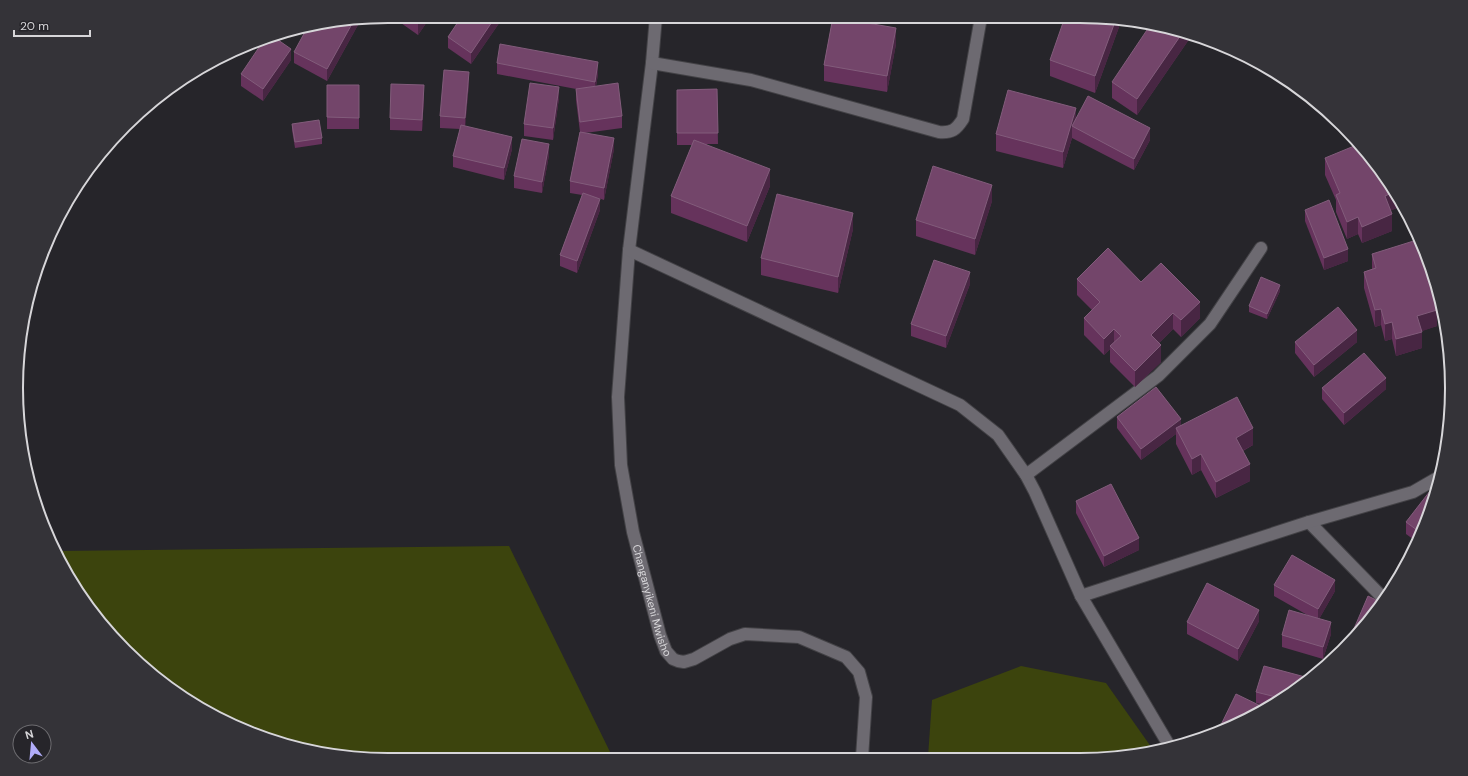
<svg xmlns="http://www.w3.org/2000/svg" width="1468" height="776" viewBox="0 0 1468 776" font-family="'DM Sans',sans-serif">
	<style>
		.green { fill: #3c440d }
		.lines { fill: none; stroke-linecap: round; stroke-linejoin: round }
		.street-casing { stroke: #434246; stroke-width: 14 }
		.street { stroke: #6d6a71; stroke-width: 12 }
		.wall { fill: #66335c }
		.shaded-wall { fill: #482643 }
		.building { fill: #73456a; stroke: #825c7b }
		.labels { text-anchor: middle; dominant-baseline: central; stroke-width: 3.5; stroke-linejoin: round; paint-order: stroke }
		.street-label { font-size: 11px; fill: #d7d6d9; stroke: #26252a }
		.rim { fill: none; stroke: #d7d6d9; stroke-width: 2 }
	</style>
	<rect width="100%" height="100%" fill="#26252a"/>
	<!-- green -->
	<g class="green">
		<polygon points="509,546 613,758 364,759 291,747 202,710 108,633 57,551"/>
		<polygon points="1021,666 1106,683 1154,751 1128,757 928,757 932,700"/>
	</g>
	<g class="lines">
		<defs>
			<g id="street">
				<path id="s1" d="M656,16l-4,47 -23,187 -11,147 3,68 12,67 27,103 6,16 7,8 5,2 6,1 10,-3 36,-20 15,-5 54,3 47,20 13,15 7,25 -4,61"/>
				<path d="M652,63l99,17 188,52c13,1 17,-2 24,-13l18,-102"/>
				<polyline points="629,250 960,405 998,435 1026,475 1035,492 1081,596 1170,747"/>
				<polyline points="1026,475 1158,376 1210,324 1261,248"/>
				<polyline points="1309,522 1384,599"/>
				<polyline points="1081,596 1309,522 1413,492 1439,477"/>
			</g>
		</defs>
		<!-- street casing -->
		<use href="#street" class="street-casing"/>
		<!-- street -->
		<use href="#street" class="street"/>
	</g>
	<!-- wall -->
	<g class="wall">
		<polygon points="391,16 431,16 418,35"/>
		<polygon points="462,16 504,16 471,64 448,48 448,37"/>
		<polygon points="829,16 862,17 862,22 896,44 887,92 824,81 824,65 832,22 829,21"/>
		<polygon points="936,17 950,17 948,21"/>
		<polygon points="1119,19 1119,27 1095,93 1050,76 1050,60"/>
		<polygon points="359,21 359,23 327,81 294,63 294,52"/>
		<polygon points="1176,29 1192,35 1137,115 1112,98 1112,82"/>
		<polygon points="1216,45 1234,53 1234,54"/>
		<polygon points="291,60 263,101 241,86 241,74"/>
		<polygon points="497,63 598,74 596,86 622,116 622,128 585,133 614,149 604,200 598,198 600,210 577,273 560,266 560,255 582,195 570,193 570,181 580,132 576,100 576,89 497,74"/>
		<polygon points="469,83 465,126 512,149 504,180 453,167 453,156 460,129 440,128 440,116"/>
		<rect x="327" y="85" width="32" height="44"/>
		<polygon points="717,89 718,144 706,144 770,186 747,242 671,213 671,196 692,145 677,145 677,90"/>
		<polygon points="424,97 422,131 390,130 390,118"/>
		<polygon points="559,98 553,140 524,136 524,124"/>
		<polygon points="1076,119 1150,140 1134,170 1072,138 1063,168 996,151 996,134"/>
		<polygon points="292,124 322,138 322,144 295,148 292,130"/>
		<polygon points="549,155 542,193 514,188 514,176"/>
		<polygon points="1325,158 1378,167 1400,201 1400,207 1391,210 1392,231 1362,243 1358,234 1347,239 1336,212 1336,200 1325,175"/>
		<polygon points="992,201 975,255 916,236 916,220"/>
		<polygon points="1305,210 1348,261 1324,270 1305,221"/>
		<polygon points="853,229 838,293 761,275 761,258"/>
		<polygon points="1372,254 1440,295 1440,310 1437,311 1437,326 1421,331 1422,348 1396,356 1392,339 1385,341 1381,325 1375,327 1364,288 1364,272 1372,269"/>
		<polygon points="1077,279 1141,282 1200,318 1181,337 1173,329 1159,343 1161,362 1135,387 1110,362 1110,349 1104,355 1084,335 1084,318 1092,310 1077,295"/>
		<polygon points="970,284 946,348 911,336 911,324"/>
		<polygon points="1280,291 1267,319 1249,312 1249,306"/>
		<polygon points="1295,342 1357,342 1314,377 1295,353"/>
		<polygon points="1322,388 1386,389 1344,425 1322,399"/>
		<polygon points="1117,417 1181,425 1253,445 1243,451 1250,481 1216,498 1201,470 1192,475 1176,444 1176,434 1141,460 1117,428"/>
		<polygon points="1076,501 1139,550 1104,567 1076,513"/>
		<polygon points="1432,507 1417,542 1406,534 1406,522"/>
		<polygon points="1274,585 1335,591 1319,619 1331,634 1323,659 1282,647 1282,635 1309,616 1274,596"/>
		<polygon points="1259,621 1238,661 1187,634 1187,622"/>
		<polygon points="1256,692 1286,697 1269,706 1256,703"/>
	</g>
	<!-- shaded-wall -->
	<g class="shaded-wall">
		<polygon points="423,16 431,16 418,35 418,23"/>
		<polygon points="496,16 504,16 471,64 471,53"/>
		<polygon points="861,17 862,17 862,21 852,36 852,30"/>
		<polygon points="1116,19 1119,19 1119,27 1095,93 1095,76"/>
		<polygon points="359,21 359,23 327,81 327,69 353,22"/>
		<polygon points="896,28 896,44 887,92 887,76"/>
		<polygon points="1183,32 1192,35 1137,115 1137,99"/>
		<polygon points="291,49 291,60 263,101 263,89"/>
		<polygon points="598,62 598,74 595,93 595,82"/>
		<polygon points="469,72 469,83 465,130 465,118"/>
		<polygon points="424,85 424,97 422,131 422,120"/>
		<polygon points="559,87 559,98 553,140 553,128"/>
		<polygon points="1076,108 1076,125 1072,126 1072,138 1063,168 1063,152"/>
		<polygon points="1150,128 1150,140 1134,170 1134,159"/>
		<polygon points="512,137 512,149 504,180 504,168"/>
		<polygon points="614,138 614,149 604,200 604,188"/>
		<polygon points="549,144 549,155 542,193 542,182"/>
		<polygon points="770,169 770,186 747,242 747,226"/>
		<polygon points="992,185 992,201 975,255 975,239"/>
		<polygon points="1394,192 1400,201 1400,207 1385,213 1385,196"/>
		<polygon points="600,199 600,210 577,273 577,261"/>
		<polygon points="853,213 853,229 838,293 838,277"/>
		<polygon points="1392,214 1392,231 1362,243 1362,227"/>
		<polygon points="1358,217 1358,234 1347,239 1347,222"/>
		<polygon points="1348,249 1348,261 1324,270 1324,258"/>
		<polygon points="970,272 970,284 946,348 946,336"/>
		<polygon points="1280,285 1280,291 1267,319 1267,314"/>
		<polygon points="1440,293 1440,310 1437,311 1437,326 1417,333 1417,316 1433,296"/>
		<polygon points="1200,302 1200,318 1181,337 1181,320"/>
		<polygon points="1381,309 1381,325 1375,327 1375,310"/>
		<polygon points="1173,313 1173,329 1151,351 1151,335"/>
		<polygon points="1392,322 1392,339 1385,341 1385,324"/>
		<polygon points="1114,329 1114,345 1110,346 1110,349 1104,355 1104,339"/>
		<polygon points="1357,330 1357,342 1314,377 1314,365"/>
		<polygon points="1422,332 1422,348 1396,356 1396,339"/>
		<polygon points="1161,345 1161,362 1135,387 1135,371"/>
		<polygon points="1386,378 1386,389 1344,425 1344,413"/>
		<polygon points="1181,419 1181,431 1176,428 1176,434 1141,460 1141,449"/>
		<polygon points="1253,428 1253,445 1236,454 1236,438"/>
		<polygon points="1201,454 1201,470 1192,475 1192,459"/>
		<polygon points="1250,464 1250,481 1216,498 1216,482"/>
		<polygon points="1139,538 1139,550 1104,567 1104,556"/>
		<polygon points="1335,580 1335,591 1318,621 1318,609"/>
		<polygon points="1259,610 1259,621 1238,661 1238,649"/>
		<polygon points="1331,622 1331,634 1323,659 1323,647"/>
	</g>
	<!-- building -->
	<g class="building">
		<polygon points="407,16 423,16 418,23"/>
		<polygon points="462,16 496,16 471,53 448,37"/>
		<polygon points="832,16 861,17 858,21"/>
		<polygon points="833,17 896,28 887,76 824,65"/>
		<polygon points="1065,17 1104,17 1116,19 1095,76 1050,60"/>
		<polygon points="353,22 327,69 294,52 306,30"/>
		<polygon points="1151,24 1176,29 1183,32 1137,99 1112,82"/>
		<polygon points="271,35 291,49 263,89 241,74 266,37"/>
		<polygon points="500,44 598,62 595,82 497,63"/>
		<polygon points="444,70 469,72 465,118 440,116"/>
		<polygon points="530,83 559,87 553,128 524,124"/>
		<polygon points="618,83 622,116 580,122 576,89"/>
		<polygon points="391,84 424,85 422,120 390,118"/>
		<polygon points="327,85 359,85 359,118 327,117"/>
		<polygon points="717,89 718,133 677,133 677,90"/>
		<polygon points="1008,90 1076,108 1063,152 996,134"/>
		<polygon points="1088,96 1150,128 1134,159 1072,126"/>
		<polygon points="319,120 322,138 295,142 292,124"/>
		<polygon points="461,125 512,137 504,168 453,156"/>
		<polygon points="580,132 614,138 604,188 570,181"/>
		<polygon points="522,139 549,144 542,182 514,176"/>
		<polygon points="694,140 770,169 747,226 671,196"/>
		<polygon points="1359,144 1375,161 1378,167 1394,192 1385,196 1392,214 1362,227 1358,217 1347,222 1336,195 1340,193 1325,158"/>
		<polygon points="933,166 992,185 975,239 916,220"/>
		<polygon points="583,193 600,199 577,261 560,255"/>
		<polygon points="777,194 853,213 838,277 761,258"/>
		<polygon points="1329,200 1348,249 1324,258 1305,210"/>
		<polygon points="1420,239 1439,292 1440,293 1433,296 1437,310 1417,316 1422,332 1396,339 1392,322 1385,324 1381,309 1375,310 1364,272 1376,268 1372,254"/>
		<polygon points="1108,248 1141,282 1161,263 1200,302 1181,320 1173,313 1151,335 1161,345 1135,371 1110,346 1121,336 1114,329 1104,339 1084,318 1100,302 1077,279"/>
		<polygon points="934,260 970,272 946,336 911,324"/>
		<polygon points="1261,277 1280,285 1267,314 1249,306"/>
		<polygon points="1338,307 1357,330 1314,365 1295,342"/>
		<polygon points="1364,353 1386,378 1344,413 1322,388"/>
		<polygon points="1156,387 1181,419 1141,449 1117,417"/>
		<polygon points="1237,397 1253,428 1236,438 1250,464 1216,482 1201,454 1192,459 1176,428"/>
		<polygon points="1111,484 1139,538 1104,556 1076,501"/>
		<polygon points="1430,491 1435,495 1432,507 1421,533 1406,522"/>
		<polygon points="1292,555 1335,580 1318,609 1274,585"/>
		<polygon points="1207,583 1259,610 1238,649 1187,622"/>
		<polygon points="1368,596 1382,603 1360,633 1347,645"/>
		<polygon points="1289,610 1331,622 1323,647 1282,635"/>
		<polygon points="1264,666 1309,678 1286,697 1284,699 1256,692"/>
		<polygon points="1236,694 1265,708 1218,731"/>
	</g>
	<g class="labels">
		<!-- street labels -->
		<g class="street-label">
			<text stroke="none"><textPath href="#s1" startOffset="590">Changanyikeni Mwisho</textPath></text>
		</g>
	</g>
	<!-- crop -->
	<path d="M0 0H1468V776H0ZM388 23H1080A365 365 0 0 1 1445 388V388A365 365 0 0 1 1080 753H388A365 365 0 0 1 23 388V388A365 365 0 0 1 388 23Z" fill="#343338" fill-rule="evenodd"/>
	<path class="rim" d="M388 23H1080A365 365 0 0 1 1445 388V388A365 365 0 0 1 1080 753H388A365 365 0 0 1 23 388V388A365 365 0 0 1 388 23Z"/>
	<!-- north arrow -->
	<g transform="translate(32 744) rotate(344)"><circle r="19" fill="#26252a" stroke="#6d6c70"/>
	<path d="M0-3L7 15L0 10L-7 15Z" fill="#b1adfa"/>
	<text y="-6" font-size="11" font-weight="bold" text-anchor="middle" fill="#d7d6d9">N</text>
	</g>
	<!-- scale -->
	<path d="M14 30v6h76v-6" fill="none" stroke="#d7d6d9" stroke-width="2"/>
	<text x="20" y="30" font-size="12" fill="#d7d6d9" stroke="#26252a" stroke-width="3" paint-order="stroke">20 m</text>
</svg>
